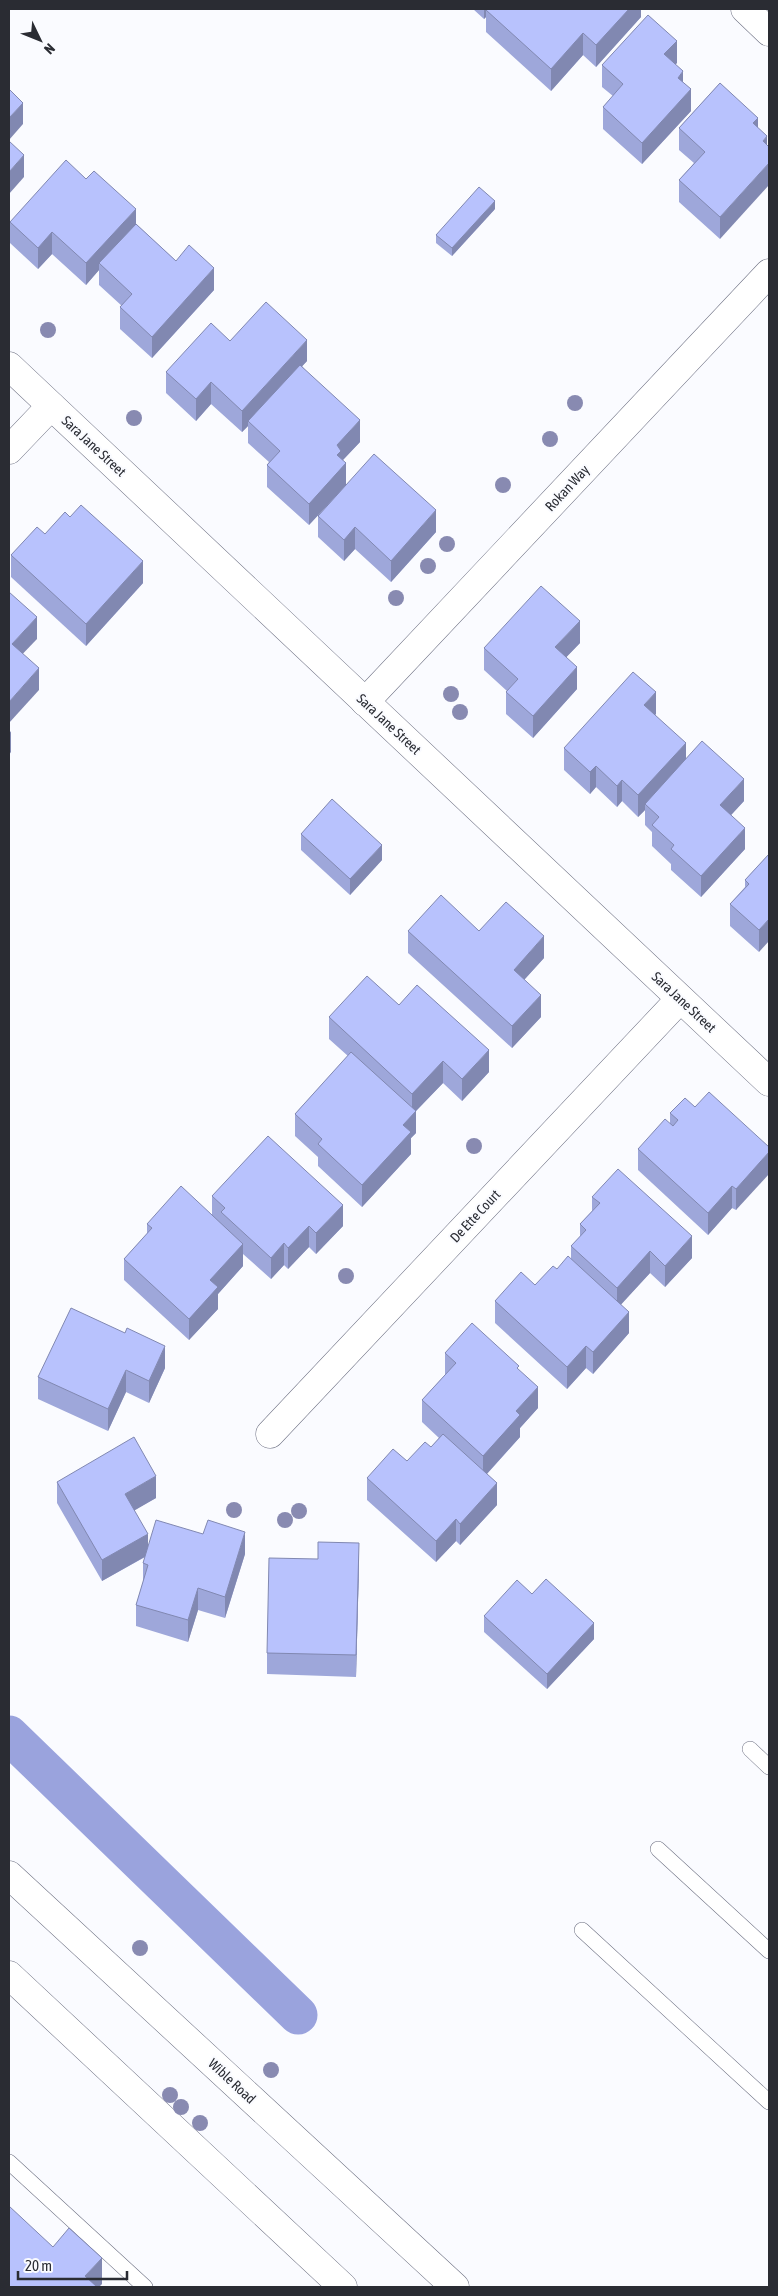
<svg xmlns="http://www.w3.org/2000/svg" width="778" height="2296" viewBox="0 0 778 2296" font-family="'Asap Condensed',sans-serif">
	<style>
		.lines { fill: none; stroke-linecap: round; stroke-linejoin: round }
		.canal { stroke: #9aa3dd; stroke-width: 39 }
		.service-casing { stroke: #6e7183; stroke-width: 16 }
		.minor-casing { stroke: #6e7183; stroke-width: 29 }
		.tertiary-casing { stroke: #6e7183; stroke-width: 29 }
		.service { stroke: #fff; stroke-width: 15 }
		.minor { stroke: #fff; stroke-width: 28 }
		.tertiary { stroke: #fff; stroke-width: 28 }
		.tree { fill: #888ab1 }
		.wall { fill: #9ea7da }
		.shaded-wall { fill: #8188b1 }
		.building { fill: #b8c2fd; stroke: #8188b1 }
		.labels { text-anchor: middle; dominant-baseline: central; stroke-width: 4; stroke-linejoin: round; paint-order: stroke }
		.street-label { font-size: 14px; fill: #2a2c33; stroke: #fafbff }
	</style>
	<rect width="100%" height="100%" fill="#fafbff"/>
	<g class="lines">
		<!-- canal -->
		<polyline class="canal" points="9,1735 298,2015"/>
		<defs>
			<g id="service">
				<polyline points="750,1749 769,1767"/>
				<polyline points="658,1849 769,1951"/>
				<polyline points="582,1930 769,2102"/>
				<polyline points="9,2162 145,2287"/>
			</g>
			<g id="minor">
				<polyline points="745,9 769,32"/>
				<polyline points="9,366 769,1082"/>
				<polyline points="9,450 51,406"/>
				<polyline points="365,702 769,273"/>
				<polyline points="270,1434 680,999"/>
			</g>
			<g id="tertiary">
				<polyline points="9,1875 455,2287"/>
				<polyline points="9,1975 343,2287"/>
			</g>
		</defs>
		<!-- service casing -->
		<use href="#service" class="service-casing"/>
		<!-- minor casing -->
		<use href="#minor" class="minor-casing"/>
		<!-- tertiary casing -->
		<use href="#tertiary" class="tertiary-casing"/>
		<!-- service -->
		<use href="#service" class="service"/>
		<!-- minor -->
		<use href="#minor" class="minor"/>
		<!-- tertiary -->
		<use href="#tertiary" class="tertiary"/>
	</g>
	<!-- trees -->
	<g class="tree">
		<circle cx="48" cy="330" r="8"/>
		<circle cx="575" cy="403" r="8"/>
		<circle cx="134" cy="418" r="8"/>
		<circle cx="550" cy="439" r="8"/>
		<circle cx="503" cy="485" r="8"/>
		<circle cx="447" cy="544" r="8"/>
		<circle cx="428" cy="566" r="8"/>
		<circle cx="396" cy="598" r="8"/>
		<circle cx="451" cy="694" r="8"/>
		<circle cx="460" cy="712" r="8"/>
		<circle cx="474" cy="1146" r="8"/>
		<circle cx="346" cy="1276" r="8"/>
		<circle cx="234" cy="1510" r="8"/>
		<circle cx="299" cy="1511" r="8"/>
		<circle cx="285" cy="1520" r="8"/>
		<circle cx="140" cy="1948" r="8"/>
		<circle cx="271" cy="2070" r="8"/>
		<circle cx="170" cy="2095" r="8"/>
		<circle cx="181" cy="2107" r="8"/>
		<circle cx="200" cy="2123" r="8"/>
	</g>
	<!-- wall -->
	<g class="wall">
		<polygon points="473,9 641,9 641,17 596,67 583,55 551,91 486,32 486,17 484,19"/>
		<polygon points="677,63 675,64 683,83 691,111 642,164 603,129 603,107 613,96 602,87 602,65"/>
		<polygon points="720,83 720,239 679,202 679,180 694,163 679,150 679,128"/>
		<polygon points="495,209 452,256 436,243 436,235"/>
		<polygon points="10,222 136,224 176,261 214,290 152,358 120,329 120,307 122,306 99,285 99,270 86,285 52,254 38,269 10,243"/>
		<polygon points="230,341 307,361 302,366 360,442 343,460 346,485 436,532 391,582 355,549 344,561 318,537 318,516 336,496 309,525 267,487 267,465 269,462 248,443 248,426 242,432 211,404 196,421 166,393 166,372"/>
		<polygon points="45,534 143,583 86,646 11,577 11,555"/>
		<polygon points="580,643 566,657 577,689 533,738 506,714 506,692 507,691 484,670 484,648"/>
		<polygon points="656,714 655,715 686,759 744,801 731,815 745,849 701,897 671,870 671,864 652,846 652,832 645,825 645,810 638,817 622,801 617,807 596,787 590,794 564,770 564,748"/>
		<polygon points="301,834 382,860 350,895 301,850"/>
		<polygon points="769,854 759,952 730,926 730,904 745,887 745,880"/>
		<polygon points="408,931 479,931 544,958 524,980 541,1017 512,1048 408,953"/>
		<polygon points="399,1005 489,1072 462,1101 443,1083 416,1111 416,1133 411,1138 411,1154 362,1207 318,1166 318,1157 295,1136 295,1114 348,1056 329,1039 329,1017"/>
		<polygon points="695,1107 769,1147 736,1210 732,1208 708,1235 638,1170 638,1149 670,1124 670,1113"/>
		<polygon points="212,1196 343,1226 316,1254 309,1247 288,1269 284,1265 271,1279 243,1254 243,1266 218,1294 218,1309 189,1340 124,1280 124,1259 147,1234 147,1224 212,1216"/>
		<polygon points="592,1197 692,1258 665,1287 650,1273 621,1304 629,1333 593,1374 586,1368 567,1389 495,1323 495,1301 535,1285 571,1259 571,1246 580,1237 580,1224 592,1211"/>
		<polygon points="445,1353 519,1370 538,1408 520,1428 520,1437 487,1474 497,1505 460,1545 456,1541 436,1562 367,1500 367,1478 407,1461 431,1447 439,1438 422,1422 422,1400 445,1375"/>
		<polygon points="165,1368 149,1403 126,1392 108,1431 38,1399 38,1377"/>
		<polygon points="57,1482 156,1498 134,1510 148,1547 245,1554 225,1618 198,1610 188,1642 136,1626 136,1605 143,1583 143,1563 145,1557 102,1581 57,1503"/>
		<polygon points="318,1559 359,1565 356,1677 267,1674 267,1653"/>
		<polygon points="532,1594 594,1639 547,1689 484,1632 484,1616"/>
	</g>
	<!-- shaded-wall -->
	<g class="shaded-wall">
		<polygon points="484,9 494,9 486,10 486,17 484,19"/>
		<polygon points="629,9 641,9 641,17 596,67 596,45"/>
		<polygon points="583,33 583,55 551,91 551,69"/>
		<polygon points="677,41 677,63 664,76 664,54"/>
		<polygon points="683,71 683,93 678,78"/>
		<polygon points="691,89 691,111 642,164 642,143"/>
		<polygon points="23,103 23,124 9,140 9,118"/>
		<polygon points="758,118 758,139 753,123"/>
		<polygon points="767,136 767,158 763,141"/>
		<polygon points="24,155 24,177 9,194 9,172"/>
		<polygon points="769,163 769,185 720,239 720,217"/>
		<polygon points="495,201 495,209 452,256 452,248"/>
		<polygon points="136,209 136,230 99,263 99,270 86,285 86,263"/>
		<polygon points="52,232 52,254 38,269 38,248"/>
		<polygon points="214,268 214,290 152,358 152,337"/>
		<polygon points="307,340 307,361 250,423 248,421 248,426 242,432 242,411"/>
		<polygon points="211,382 211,404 196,421 196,399"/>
		<polygon points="360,420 360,442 341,462 346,463 346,485 309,525 309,504 337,445"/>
		<polygon points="436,510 436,532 391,582 391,561"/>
		<polygon points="355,527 355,549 344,561 344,540"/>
		<polygon points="143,561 143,583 86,646 86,624"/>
		<polygon points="37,617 37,639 12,665 12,644"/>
		<polygon points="580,621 580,643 555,669 555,647"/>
		<polygon points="577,667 577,689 533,738 533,716"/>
		<polygon points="39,668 39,690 9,723 9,702"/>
		<polygon points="656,692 656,714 644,727 644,705"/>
		<polygon points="11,731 11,752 9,755 9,734"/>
		<polygon points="686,743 686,765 645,804 645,810 638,817 638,795"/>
		<polygon points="596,766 596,787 590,794 590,772"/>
		<polygon points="744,779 744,801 720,827 720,805"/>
		<polygon points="622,780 622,801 617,807 617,786"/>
		<polygon points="745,828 745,849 701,897 701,876"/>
		<polygon points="382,845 382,860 350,895 350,879"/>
		<polygon points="769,919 769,941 759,952 759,930"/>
		<polygon points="544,936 544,958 514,991 514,970"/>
		<polygon points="541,995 541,1017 512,1048 512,1026"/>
		<polygon points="489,1050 489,1072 462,1101 462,1079"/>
		<polygon points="443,1061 443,1083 416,1111 416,1133 411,1138 411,1154 362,1207 362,1185 403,1125 412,1115 412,1094"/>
		<polygon points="769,1152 769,1174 736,1210 736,1189"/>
		<polygon points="732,1186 732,1208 708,1235 708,1213"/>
		<polygon points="343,1205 343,1226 316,1254 316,1233"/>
		<polygon points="309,1226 309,1247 288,1269 288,1248"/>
		<polygon points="692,1236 692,1258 665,1287 665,1266"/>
		<polygon points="284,1243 284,1265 271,1279 271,1258"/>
		<polygon points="243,1244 243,1266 218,1294 218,1309 189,1340 189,1319 210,1280"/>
		<polygon points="650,1251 650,1273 617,1309 617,1288"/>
		<polygon points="629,1312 629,1333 593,1374 593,1352"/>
		<polygon points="165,1346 165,1368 149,1403 149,1381"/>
		<polygon points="586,1346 586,1368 567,1389 567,1367"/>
		<polygon points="126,1370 126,1392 108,1431 108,1409"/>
		<polygon points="538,1387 538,1408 520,1428 520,1437 483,1478 483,1456 516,1411"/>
		<polygon points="156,1476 156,1498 125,1516 125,1494"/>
		<polygon points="497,1483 497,1505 460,1545 460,1524"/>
		<polygon points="456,1519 456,1541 436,1562 436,1541"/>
		<polygon points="245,1532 245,1554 225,1618 225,1597"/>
		<polygon points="148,1534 148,1555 102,1581 102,1560"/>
		<polygon points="359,1543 359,1565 356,1677 356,1655"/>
		<polygon points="198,1588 198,1610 188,1642 188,1620"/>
		<polygon points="594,1623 594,1639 547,1689 547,1674"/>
		<polygon points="102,2258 102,2284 99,2287 85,2287 85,2276"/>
	</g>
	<!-- building -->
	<g class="building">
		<polygon points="487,9 629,9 596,45 583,33 551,69 486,10"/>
		<polygon points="648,15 677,41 664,54 683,71 678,78 691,89 642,143 603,107 623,84 602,65"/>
		<polygon points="720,83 758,118 753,123 767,136 763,141 769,147 769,163 720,217 679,180 705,152 679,128"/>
		<polygon points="9,89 23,103 9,118"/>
		<polygon points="9,141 24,155 9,172"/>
		<polygon points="66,160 86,179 94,171 136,209 86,263 52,232 38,248 10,222"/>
		<polygon points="479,187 495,201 452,248 436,235"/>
		<polygon points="136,224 176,261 189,245 214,268 152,337 120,307 132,294 99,263"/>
		<polygon points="266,302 307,340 242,411 211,382 196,399 166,372 211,323 230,341"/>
		<polygon points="300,365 360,420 337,445 341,451 337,455 346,463 309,504 267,465 280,451 248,421"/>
		<polygon points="374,454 436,510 391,561 355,527 344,540 318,516"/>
		<polygon points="81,505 143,561 86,624 11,555 37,527 45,534 65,512 70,517"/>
		<polygon points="541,586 580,621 555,647 577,667 533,716 506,692 518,679 484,648"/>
		<polygon points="9,592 37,617 12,644 39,668 9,702"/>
		<polygon points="633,672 656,692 644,705 686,743 638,795 622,780 617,786 596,766 590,772 564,748"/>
		<polygon points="702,741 744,779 720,805 745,828 701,876 671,849 674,845 652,825 659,817 645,804"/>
		<polygon points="332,799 382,845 350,879 301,834"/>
		<polygon points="769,854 769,919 759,930 730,904 749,884 745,880"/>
		<polygon points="441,895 479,931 506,902 544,936 514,970 541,995 512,1026 408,931"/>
		<polygon points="367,976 399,1005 417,985 489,1050 462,1079 443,1061 412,1094 329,1017"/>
		<polygon points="351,1052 416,1111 403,1125 411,1132 362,1185 318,1144 322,1139 295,1114"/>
		<polygon points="709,1092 769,1147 769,1152 736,1189 732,1186 708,1213 638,1149 665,1119 673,1126 678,1120 670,1113 685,1098 695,1107"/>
		<polygon points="268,1136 343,1205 316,1233 309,1226 288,1248 284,1243 271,1258 221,1212 225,1208 212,1196"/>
		<polygon points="618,1169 692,1236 665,1266 650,1251 617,1288 571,1246 586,1230 580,1224 600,1203 592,1197"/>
		<polygon points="181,1186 243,1244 210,1280 218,1287 189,1319 124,1259 152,1228 147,1224"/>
		<polygon points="568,1256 629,1312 593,1352 586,1346 567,1367 495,1301 521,1272 535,1285 553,1266 557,1269"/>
		<polygon points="71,1308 125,1333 127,1328 165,1346 149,1381 126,1370 108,1409 38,1377"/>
		<polygon points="472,1323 519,1366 517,1368 538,1387 516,1411 520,1415 483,1456 422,1400 456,1363 445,1353"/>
		<polygon points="443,1434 497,1483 460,1524 456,1519 436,1541 367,1478 393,1449 407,1461 425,1442 431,1447"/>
		<polygon points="134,1437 156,1476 125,1494 148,1534 102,1560 57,1482"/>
		<polygon points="156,1520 203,1534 208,1520 245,1532 225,1597 198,1588 188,1620 136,1605 148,1565 143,1563"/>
		<polygon points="318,1542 359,1543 356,1655 267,1653 269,1558 318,1559"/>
		<polygon points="546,1579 594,1623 547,1674 484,1616 517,1580 532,1594"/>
		<polygon points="9,2206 53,2247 69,2228 102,2258 85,2276 97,2287 9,2287"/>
	</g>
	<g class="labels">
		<!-- street labels -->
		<g class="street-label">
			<text transform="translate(94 446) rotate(43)">Sara Jane Street</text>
			<text transform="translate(567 488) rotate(-47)">Rokan Way</text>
			<text transform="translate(389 724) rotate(43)">Sara Jane Street</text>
			<text transform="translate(684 1002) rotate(43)">Sara Jane Street</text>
			<text transform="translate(475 1216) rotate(-47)">De Ette Court</text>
			<text transform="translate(232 2081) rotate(43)">Wible Road</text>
		</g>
	</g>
	<!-- border -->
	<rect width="778" height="2296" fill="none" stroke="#2a2c33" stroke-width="20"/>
	<!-- north arrow -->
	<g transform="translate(40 40) rotate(133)" stroke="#fafbff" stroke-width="4" paint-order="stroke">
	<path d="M0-4L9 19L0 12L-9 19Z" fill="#2a2c33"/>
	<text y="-8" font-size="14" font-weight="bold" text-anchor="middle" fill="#2a2c33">N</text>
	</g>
	<!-- scale -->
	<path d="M18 2271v8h109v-8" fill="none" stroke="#2a2c33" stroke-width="2.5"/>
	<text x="25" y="2271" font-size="15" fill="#2a2c33" stroke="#fafbff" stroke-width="4" paint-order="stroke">20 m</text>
</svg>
